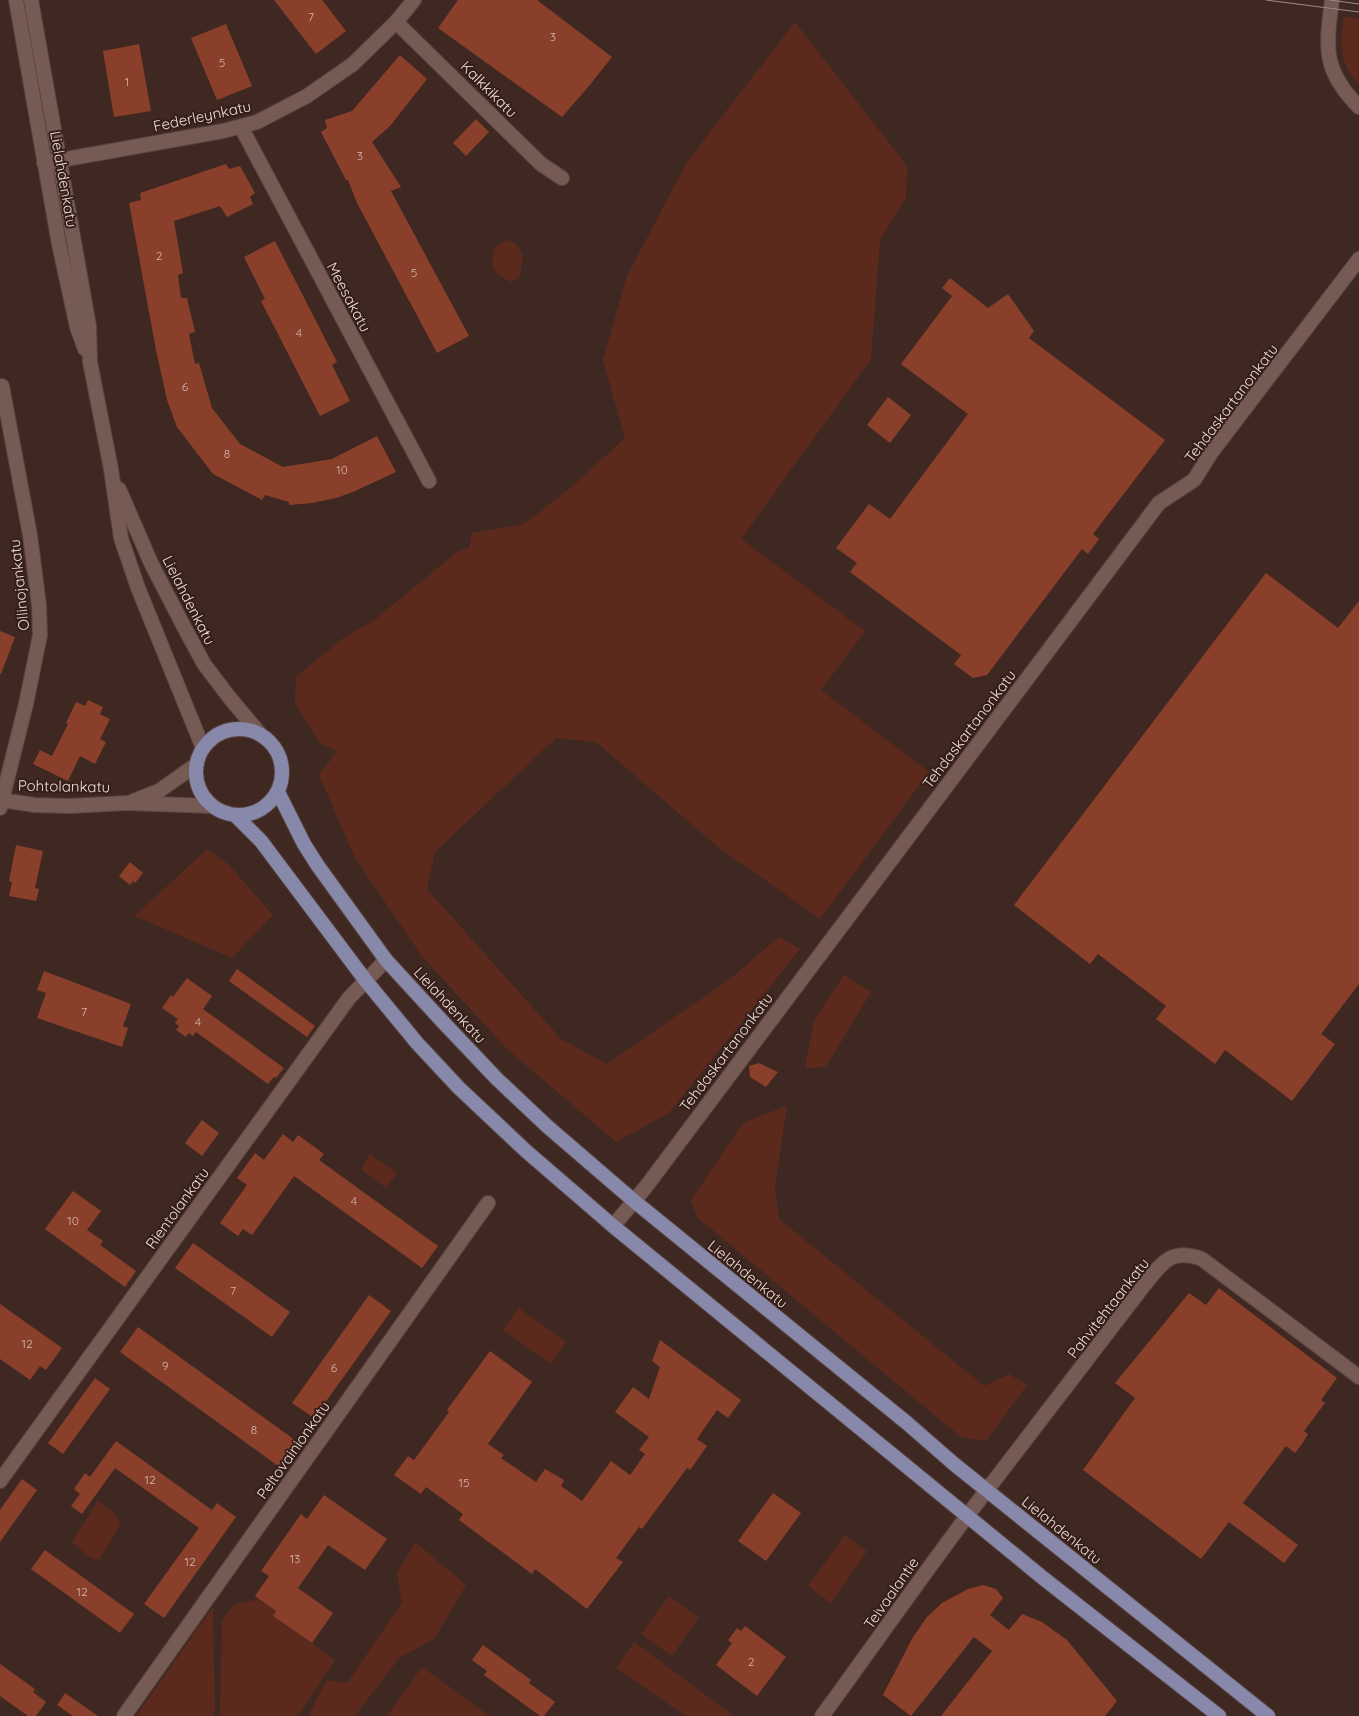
<svg xmlns="http://www.w3.org/2000/svg" width="1359" height="1716" viewBox="0 0 1359 1716" font-family="Quicksand,sans-serif">
	<style>
		.green { fill: #5c2a1d }
		.building { fill: #8a3f2b }
		.lines { fill: none; stroke-linecap: round; stroke-linejoin: round }
		.minor-casing { stroke: #594541; stroke-width: 16 }
		.tertiary-casing { stroke: #594541; stroke-width: 16 }
		.secondary-casing { stroke: #594541; stroke-width: 16 }
		.primary-casing { stroke: #594541; stroke-width: 16 }
		.minor { stroke: #765b54; stroke-width: 14 }
		.tertiary { stroke: #765b54; stroke-width: 14 }
		.secondary { stroke: #765b54; stroke-width: 14 }
		.primary { stroke: #8788aa; stroke-width: 14 }
		.tram { stroke: #9d8a85; stroke-width: 1 }
		.labels { text-anchor: middle; dominant-baseline: central; stroke-width: 4; stroke-linejoin: round; paint-order: stroke }
		.number-label { font-size: 12px; fill: #d4b6ae }
		.street-label { font-size: 15px; fill: #edddd9; stroke: #351e18 }
	</style>
	<rect width="100%" height="100%" fill="#3f2822"/>
	<!-- green -->
	<g class="green">
		<path d="M1344,16l15,3v65c-20,-18 -19,-43 -15,-68z"/>
		<polygon points="795,22 907,166 906,198 880,240 871,359 741,539 865,631 821,690 929,772 820,919 718,847 596,742 556,738 435,852 427,889 561,1039 607,1064 730,979 779,937 800,949 669,1113 616,1142 507,1049 421,955 355,858 319,775 337,751 321,744 295,704 296,677 342,639 373,621 457,552 469,548 472,533 524,524 568,490 625,438 603,360 627,276 687,162"/>
		<path d="M506,240c22,6 17,21 13,37l-8,5c-20,-10 -20,-14 -17,-35z"/>
		<polygon points="207,849 228,864 273,915 232,958 135,916"/>
		<polygon points="844,975 871,992 826,1067 805,1068 814,1021"/>
		<polygon points="787,1106 775,1187 779,1219 984,1386 1009,1374 1027,1385 986,1441 961,1437 697,1217 691,1200 744,1122"/>
		<polygon points="370,1154 397,1173 386,1188 361,1169"/>
		<polygon points="519,1308 566,1342 551,1364 503,1330"/>
		<polygon points="98,1501 115,1514 120,1525 100,1559 92,1559 72,1542"/>
		<polygon points="845,1535 867,1551 831,1603 808,1586"/>
		<polygon points="415,1542 466,1585 434,1639 399,1658 355,1716 308,1716 327,1680 347,1683 402,1603 397,1573"/>
		<polygon points="669,1596 699,1618 672,1656 641,1634"/>
		<polygon points="259,1599 276,1611 273,1616 335,1660 298,1716 220,1716 222,1620 235,1604"/>
		<polygon points="213,1607 215,1716 136,1716"/>
		<polygon points="634,1642 734,1716 686,1716 616,1668"/>
		<polygon points="422,1667 490,1716 387,1716"/>
	</g>
	<!-- building -->
	<g class="building">
		<polygon points="274,0 322,0 346,31 316,54"/>
		<polygon points="458,0 537,0 612,57 589,86 562,117 438,28"/>
		<polygon points="226,24 252,86 217,100 191,38"/>
		<polygon points="139,44 151,111 114,117 103,51"/>
		<polygon points="400,55 427,79 390,126 372,142 401,187 391,191 469,336 437,353 357,203 348,180 346,180 321,132 327,128 325,120 352,111"/>
		<polygon points="476,119 489,132 466,156 453,143"/>
		<polygon points="226,164 229,169 240,166 255,193 250,197 253,204 227,217 220,206 174,221 183,273 178,275 181,298 187,298 195,332 189,334 195,364 199,363 212,408 240,444 283,467 332,459 377,436 396,472 353,492 336,498 312,503 289,505 289,502 265,495 262,500 213,474 177,427 167,400 156,350 129,203 141,200 140,193"/>
		<polygon points="275,241 337,362 332,365 350,401 320,416 261,301 265,299 244,257"/>
		<polygon points="950,278 988,308 1008,294 1034,331 1029,338 1165,440 1093,534 1099,539 1088,554 1082,549 987,675 973,678 954,664 961,655 850,572 857,563 836,548 869,504 890,519 968,414 901,364 952,296 942,288"/>
		<polygon points="888,397 911,415 890,443 867,425"/>
		<polygon points="1266,573 1338,628 1359,601 1359,984 1321,1034 1335,1044 1292,1101 1225,1050 1215,1064 1156,1019 1166,1006 1098,954 1090,964 1014,905"/>
		<polygon points="0,631 15,637 1,674 0,674"/>
		<polygon points="88,700 103,707 100,714 110,719 100,739 106,742 95,764 80,756 68,781 33,764 40,750 52,756 68,724 66,723 76,702 85,706"/>
		<polygon points="16,845 43,851 35,888 39,889 36,901 9,896 12,882 9,881"/>
		<polygon points="130,862 143,873 135,883 133,881 130,885 119,876"/>
		<polygon points="237,969 315,1026 307,1037 229,981"/>
		<polygon points="44,971 131,1004 123,1026 128,1028 122,1047 37,1018 46,993 37,990"/>
		<polygon points="187,978 212,996 203,1009 284,1068 276,1078 274,1077 268,1084 196,1032 193,1036 189,1033 186,1037 176,1030 179,1026 175,1023 178,1019 162,1008 171,995 173,997"/>
		<polygon points="759,1063 778,1072 766,1087 750,1077 749,1066"/>
		<polygon points="202,1120 219,1133 202,1156 185,1143"/>
		<polygon points="283,1134 293,1142 298,1135 324,1154 319,1160 438,1246 422,1268 294,1176 252,1235 243,1229 238,1236 220,1223 247,1185 237,1178 255,1153 264,1160"/>
		<polygon points="73,1191 101,1211 87,1230 103,1241 100,1245 136,1271 125,1287 45,1229"/>
		<polygon points="193,1243 290,1312 272,1337 175,1268"/>
		<polygon points="1219,1288 1337,1378 1321,1400 1325,1403 1304,1431 1308,1434 1302,1444 1295,1453 1286,1446 1243,1503 1298,1545 1284,1563 1229,1522 1201,1559 1083,1470 1135,1398 1115,1383 1189,1293 1206,1305"/>
		<polygon points="369,1295 391,1311 314,1418 292,1403"/>
		<polygon points="0,1304 62,1348 46,1370 40,1366 30,1380 0,1359"/>
		<polygon points="138,1327 299,1443 281,1468 120,1352"/>
		<polygon points="660,1340 741,1400 728,1418 717,1410 697,1439 707,1446 690,1470 687,1468 642,1529 639,1527 616,1558 623,1562 587,1609 535,1569 532,1574 459,1520 463,1514 426,1487 421,1494 394,1475 408,1456 414,1460 449,1412 447,1410 490,1351 532,1382 488,1444 504,1455 501,1458 536,1482 545,1469 564,1480 561,1486 582,1501 611,1461 630,1475 645,1454 639,1450 649,1437 615,1412 633,1387 649,1399 660,1367 652,1361"/>
		<polygon points="95,1378 110,1389 63,1454 48,1443"/>
		<polygon points="116,1441 212,1510 217,1503 236,1517 164,1618 144,1604 199,1528 115,1468 82,1514 71,1506 80,1494 74,1489 85,1473 90,1477"/>
		<polygon points="22,1479 37,1490 0,1542 0,1510"/>
		<polygon points="773,1493 801,1513 766,1561 738,1541"/>
		<polygon points="324,1495 387,1539 365,1570 328,1545 298,1588 333,1613 312,1643 273,1616 276,1611 255,1596 269,1576 261,1571 301,1514 307,1519"/>
		<polygon points="45,1550 134,1614 120,1633 31,1569"/>
		<polygon points="983,1585 996,1589 1003,1598 990,1615 1009,1630 1022,1614 1042,1622 1067,1640 1117,1701 1105,1716 941,1716 992,1651 974,1637 911,1716 883,1695 913,1637 927,1617 942,1603 968,1589"/>
		<polygon points="745,1626 786,1657 757,1696 716,1665 732,1643 728,1640 737,1628 741,1631"/>
		<polygon points="483,1645 531,1680 529,1683 555,1702 544,1716 540,1716 484,1675 487,1671 472,1660"/>
		<polygon points="0,1664 35,1689 33,1692 46,1702 36,1716 28,1716 0,1696"/>
		<polygon points="65,1693 98,1716 73,1716 57,1705"/>
	</g>
	<g class="lines">
		<defs>
			<g id="minor">
				<path d="M1332,0c-6,47 -10,70 27,107"/>
				<polyline points="396,22 541,164 562,178"/>
				<polyline points="241,127 429,481"/>
				<polyline points="0,808 26,704 40,635 39,605 30,535 2,386"/>
				<polyline points="613,1226 645,1188 1159,503 1194,480 1211,453 1359,259"/>
				<polyline points="0,1481 349,998 386,960"/>
				<path d="M987,1490l158,-206c18,-22 26,-36 57,-25l157,118"/>
				<polyline points="124,1716 488,1203"/>
			</g>
			<polyline id="tertiary" points="44,163 223,131 257,122 307,96 353,64 396,22 414,0"/>
			<g id="secondary">
				<polyline points="16,0 59,244 77,327 85,349"/>
				<polyline points="31,0 89,326 90,362 111,469 121,538 138,588 203,748"/>
				<polyline points="119,489 151,563 184,627 204,664 229,697 260,734"/>
				<polyline points="0,800 35,805 69,806 127,803 212,806"/>
				<polyline points="133,801 159,791 197,764"/>
				<path d="M822,1716c55,-75 108,-152 165,-226"/>
			</g>
			<g id="primary">
				<circle cx="239" cy="772" r="43"/>
				<polyline points="278,792 304,844 318,866 386,960 442,1021 497,1079 548,1127 634,1201 907,1423 954,1464 1268,1716"/>
				<polyline points="235,815 261,841 366,981 417,1043 459,1088 526,1151 613,1226 1043,1578 1219,1716"/>
			</g>
		</defs>
		<!-- minor casing -->
		<use href="#minor" class="minor-casing"/>
		<!-- tertiary casing -->
		<use href="#tertiary" class="tertiary-casing"/>
		<!-- secondary casing -->
		<use href="#secondary" class="secondary-casing"/>
		<!-- primary casing -->
		<use href="#primary" class="primary-casing"/>
		<!-- minor -->
		<use href="#minor" class="minor"/>
		<!-- tertiary -->
		<use href="#tertiary" class="tertiary"/>
		<!-- secondary -->
		<use href="#secondary" class="secondary"/>
		<!-- primary -->
		<use href="#primary" class="primary"/>
		<!-- tram -->
		<g class="tram">
			<polyline points="1266,0 1359,12"/>
			<polyline points="1330,0 1359,4"/>
		</g>
	</g>
	<g class="labels">
		<!-- number labels -->
		<g class="number-label">
			<text x="311" y="16">7</text>
			<text x="553" y="36">3</text>
			<text x="222" y="62">5</text>
			<text x="127" y="81">1</text>
			<text x="360" y="155">3</text>
			<text x="159" y="255">2</text>
			<text x="414" y="272">5</text>
			<text x="299" y="332">4</text>
			<text x="185" y="386">6</text>
			<text x="227" y="453">8</text>
			<text x="342" y="469">10</text>
			<text x="84" y="1011">7</text>
			<text x="198" y="1021">4</text>
			<text x="354" y="1200">4</text>
			<text x="73" y="1220">10</text>
			<text x="233" y="1290">7</text>
			<text x="27" y="1343">12</text>
			<text x="165" y="1365">9</text>
			<text x="334" y="1367">6</text>
			<text x="254" y="1429">8</text>
			<text x="150" y="1479">12</text>
			<text x="464" y="1482">15</text>
			<text x="295" y="1558">13</text>
			<text x="190" y="1561">12</text>
			<text x="82" y="1591">12</text>
			<text x="751" y="1661">2</text>
		</g>
		<!-- street labels -->
		<g class="street-label">
			<text transform="translate(489 89) rotate(45)">Kalkkikatu</text>
			<text transform="translate(202 116) rotate(-12)">Federleynkatu</text>
			<text transform="translate(64 179) rotate(80)">Lielahdenkatu</text>
			<text transform="translate(349 297) rotate(62)">Meesakatu</text>
			<text transform="translate(1231 403) rotate(-53)">Tehdaskartanonkatu</text>
			<text transform="translate(19 585) rotate(-96)">Ollinojankatu</text>
			<text transform="translate(189 600) rotate(63)">Lielahdenkatu</text>
			<text transform="translate(969 729) rotate(-53)">Tehdaskartanonkatu</text>
			<text transform="translate(64 786) rotate(1)">Pohtolankatu</text>
			<text transform="translate(450 1005) rotate(47)">Lielahdenkatu</text>
			<text transform="translate(726 1052) rotate(-53)">Tehdaskartanonkatu</text>
			<text transform="translate(177 1208) rotate(-54)">Rientolankatu</text>
			<text transform="translate(748 1274) rotate(39)">Lielahdenkatu</text>
			<text transform="translate(1108 1308) rotate(-52)">Pahvitehtaankatu</text>
			<text transform="translate(293 1450) rotate(-55)">Peltovainionkatu</text>
			<text transform="translate(1062 1530) rotate(39)">Lielahdenkatu</text>
			<text transform="translate(891 1593) rotate(-55)">Teivaalantie</text>
		</g>
	</g>
</svg>
